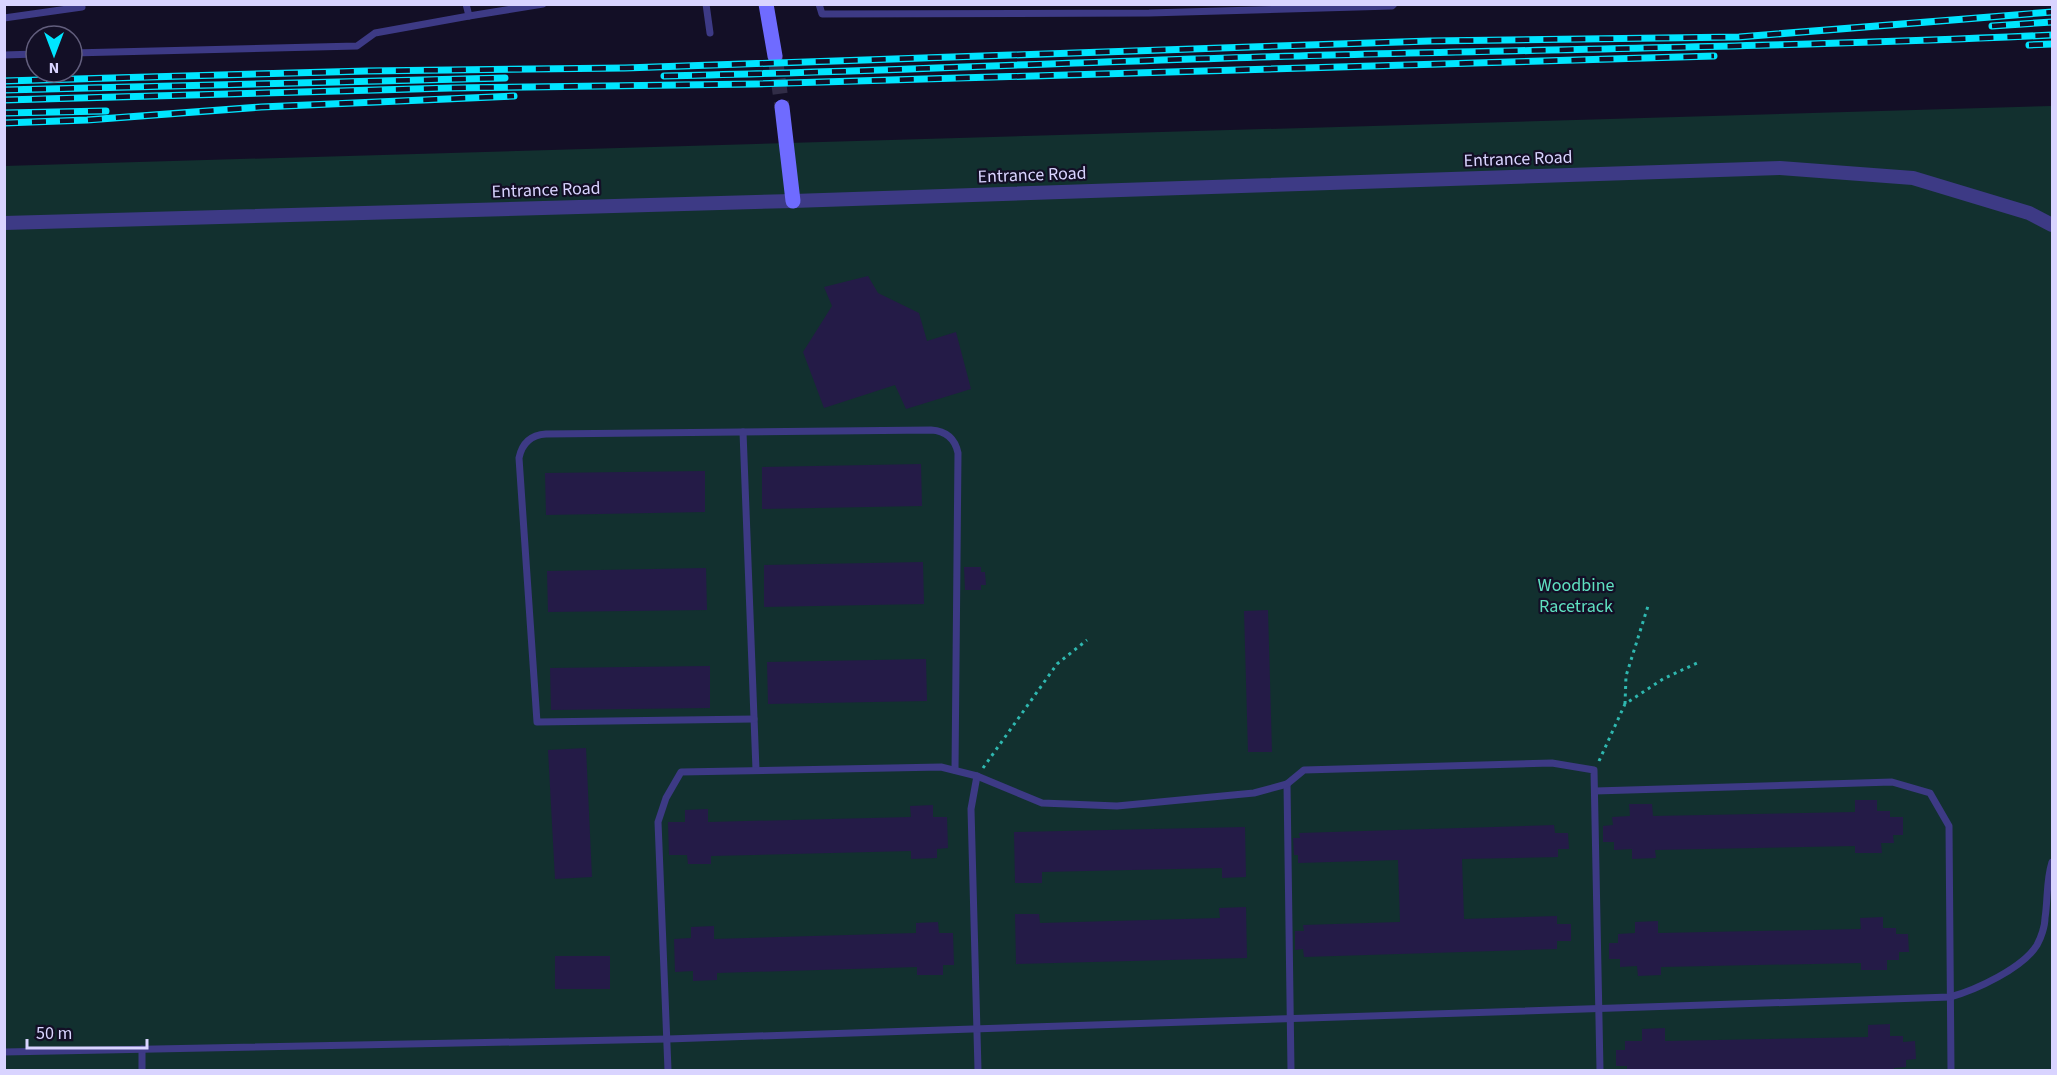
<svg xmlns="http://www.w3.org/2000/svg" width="2057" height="1075" viewBox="0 0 2057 1075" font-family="'Source Sans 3',sans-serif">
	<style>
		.green { fill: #12302f }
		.building { fill: #241b47 }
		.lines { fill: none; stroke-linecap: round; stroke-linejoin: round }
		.secondary-tunnel { stroke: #312d47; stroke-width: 15; stroke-dasharray: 15 8; stroke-linecap: butt }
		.path { stroke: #2fb8b0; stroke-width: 3; stroke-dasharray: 3 4.5; stroke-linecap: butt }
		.lane { stroke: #3d3a85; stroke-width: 7 }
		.street { stroke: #3d3a85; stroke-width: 14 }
		.secondary { stroke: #6f6bff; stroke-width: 15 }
		.rail-casing { stroke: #00e5ff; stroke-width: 7 }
		.rail { stroke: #130f26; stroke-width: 4.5; stroke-dasharray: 14; stroke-linecap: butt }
		.labels { text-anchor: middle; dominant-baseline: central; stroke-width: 4.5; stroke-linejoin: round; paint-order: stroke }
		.street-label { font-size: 18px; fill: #d9d4ff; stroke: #130f26 }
		.park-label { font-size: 18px; fill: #5fe0c0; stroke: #130f26 }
	</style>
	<rect width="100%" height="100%" fill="#130f26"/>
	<!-- green -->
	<polygon class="green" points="2052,106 2052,1070 5,1070 4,166"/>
	<!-- building -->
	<g class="building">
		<polygon points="868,276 878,293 919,313 927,341 956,332 971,389 906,409 895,385 824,408 803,352 832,306 824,287"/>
		<polygon points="921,464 922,506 762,509 762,467"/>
		<polygon points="705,471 705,512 546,515 545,473"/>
		<polygon points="923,562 924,604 764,607 764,565"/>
		<polygon points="964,567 981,567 981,572 985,572 986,585 981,585 981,590 965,590"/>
		<polygon points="706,568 707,610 548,612 547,571"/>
		<polygon points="1268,610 1272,752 1248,752 1244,611"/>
		<polygon points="926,659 927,701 768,704 767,662"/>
		<polygon points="710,666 710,708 551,710 550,668"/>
		<polygon points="586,748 592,877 555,879 548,750"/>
		<polygon points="1855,800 1877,800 1877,811 1890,811 1890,817 1903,817 1903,835 1893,835 1894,843 1881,843 1882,853 1855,853 1855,846 1655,850 1656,858 1632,859 1632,849 1614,850 1614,842 1603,842 1603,826 1613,825 1612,817 1630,816 1629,804 1652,804 1653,816 1855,812"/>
		<polygon points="933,805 933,817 947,817 948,848 937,849 937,858 911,859 911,851 711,856 711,864 688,864 687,855 669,855 668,822 685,822 685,810 708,809 708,822 911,817 910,806"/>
		<polygon points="1554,825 1555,833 1568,833 1569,849 1558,849 1558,857 1462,859 1464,919 1557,916 1557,924 1571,924 1571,941 1557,941 1557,949 1304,957 1303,949 1295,950 1295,931 1304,931 1303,925 1400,922 1398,860 1298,863 1298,855 1294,855 1293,838 1300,838 1299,833"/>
		<polygon points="1245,827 1246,877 1222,878 1222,868 1042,872 1042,883 1015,883 1014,832"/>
		<polygon points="1246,907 1247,958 1016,964 1015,914 1039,914 1040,923 1220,918 1219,908"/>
		<polygon points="1883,917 1883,928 1896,928 1896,934 1908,934 1909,952 1899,952 1899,960 1887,960 1887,970 1861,970 1861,963 1661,967 1661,975 1638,976 1637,966 1620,967 1620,959 1609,959 1609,943 1618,943 1618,934 1635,933 1635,922 1658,921 1658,933 1861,929 1860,918"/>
		<polygon points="938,922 939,933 953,933 954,965 943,965 943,975 917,975 917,967 717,973 717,980 693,981 693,971 675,972 674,939 691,938 691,927 714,926 714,939 916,933 916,923"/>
		<rect x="555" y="956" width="55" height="33"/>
		<polygon points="1890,1024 1890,1036 1903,1036 1903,1042 1915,1041 1916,1059 1906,1060 1906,1067 1894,1068 1894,1070 1627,1071 1627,1066 1616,1066 1616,1050 1625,1050 1625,1041 1642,1041 1642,1029 1665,1028 1665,1041 1868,1037 1868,1025"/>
	</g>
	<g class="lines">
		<!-- secondary-tunnel -->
		<polyline class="secondary-tunnel" points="775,56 782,107"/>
		<!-- path -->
		<g class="path">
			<polyline points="1625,704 1626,676 1648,606"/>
			<polyline points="1599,761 1625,704 1663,679 1697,663"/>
			<polyline points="983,768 1057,664 1087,640"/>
		</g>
		<!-- lane -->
		<g class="lane">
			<polyline points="466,4 469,16 543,4"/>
			<polyline points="706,4 710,33"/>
			<polyline points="819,4 822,14 1149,13 1392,6 1394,4"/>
			<polyline points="4,18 82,7 81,4"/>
			<polyline points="72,53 357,46 375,33 469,16"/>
			<polyline points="4,55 36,54"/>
			<polyline points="743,432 756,770"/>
			<path d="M754,719l-217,3 -18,-264c3,-15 12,-23 27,-24l385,-4c15,1 24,8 27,23l-3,317"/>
			<polyline points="977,776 971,809 978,1070"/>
			<polyline points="1287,784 1291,1070"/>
			<polyline points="1595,791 1892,782 1930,793 1949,826 1951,1070"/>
			<polyline points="142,1049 142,1070"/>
			<path d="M4,1052l664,-13 1282,-42c26,-7 73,-29 87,-52 4,-7 8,-19 8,-27 3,-19 1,-37 7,-56"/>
			<polyline points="668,1070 658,822 666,798 681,772 941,767 977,776 1042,803 1117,806 1254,793 1287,784 1304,770 1552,763 1594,770 1600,1070"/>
		</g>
		<!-- street -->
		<polyline class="street" points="4,223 793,201 1780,168 1913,178 2029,213 2052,225"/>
		<!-- secondary -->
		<g class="secondary">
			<polyline points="766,4 775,56"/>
			<polyline points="782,107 793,201"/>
		</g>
		<defs>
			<g id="rail">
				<polyline points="1992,26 2052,22"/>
				<polyline points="2029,45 2052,44"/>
				<path d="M664,76c212,-4 423,-15 635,-20 251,-7 502,-9 753,-21"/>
				<polyline points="4,81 367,71 625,68 1430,41 1739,37 2052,12"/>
				<polyline points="4,90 505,78"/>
				<polyline points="4,100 451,88 755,84 1714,56"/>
				<polyline points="4,113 106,111"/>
				<polyline points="4,123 87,120 261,107 514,96"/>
			</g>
		</defs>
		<!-- rail casing -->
		<use href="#rail" class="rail-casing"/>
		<!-- rail -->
		<use href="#rail" class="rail"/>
	</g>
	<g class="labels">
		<!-- street labels -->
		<g class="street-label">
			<text transform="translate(1518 159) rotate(-2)">Entrance Road</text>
			<text transform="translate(1032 175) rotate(-2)">Entrance Road</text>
			<text transform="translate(546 190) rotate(-2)">Entrance Road</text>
		</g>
		<!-- park labels -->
		<g class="park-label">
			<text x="1576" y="585">Woodbine<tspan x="1576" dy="21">Racetrack</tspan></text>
		</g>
	</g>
	<!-- border -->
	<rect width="2057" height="1075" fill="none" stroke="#d9d4ff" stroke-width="12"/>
	<!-- north arrow -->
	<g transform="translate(54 54) rotate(180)"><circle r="28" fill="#130f26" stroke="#625e7d" stroke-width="1.5"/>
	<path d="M0-4.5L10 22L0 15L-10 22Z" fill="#00e5ff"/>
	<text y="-9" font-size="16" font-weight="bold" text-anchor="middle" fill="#d9d4ff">N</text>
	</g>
	<!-- scale -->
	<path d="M27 1039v9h120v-9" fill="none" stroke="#d9d4ff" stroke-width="3"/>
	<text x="36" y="1039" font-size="18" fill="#d9d4ff" stroke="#130f26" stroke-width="4.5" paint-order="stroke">50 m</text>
</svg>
